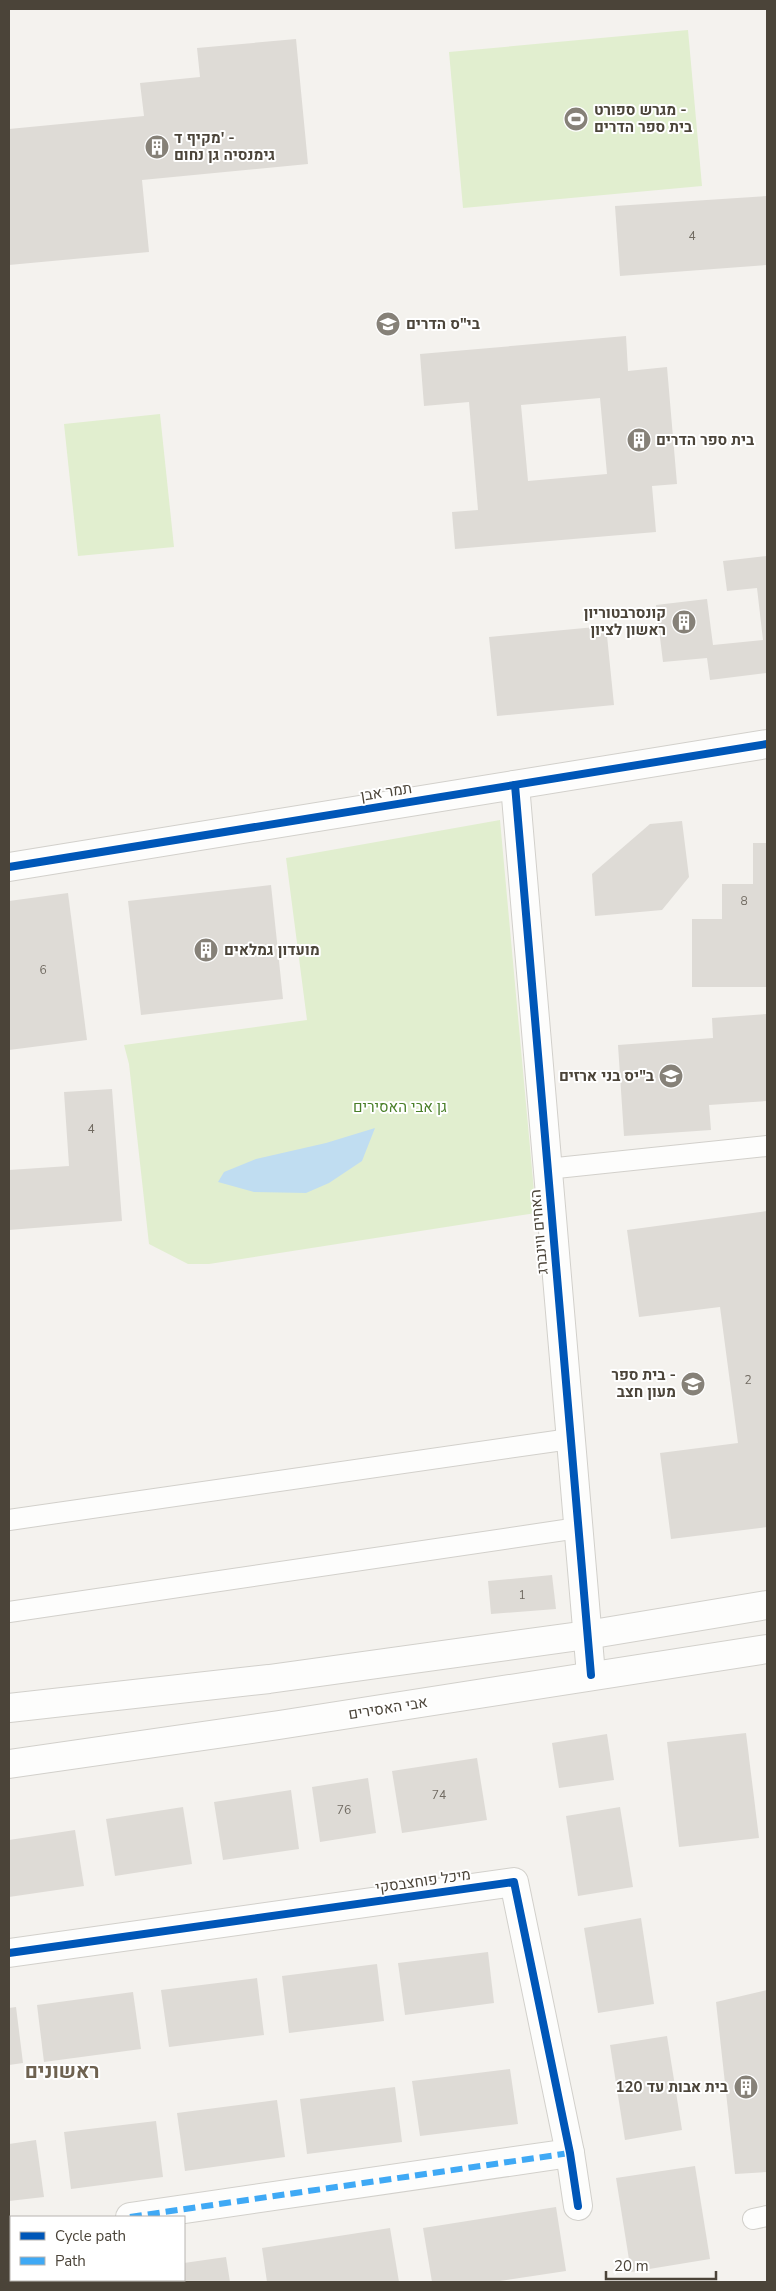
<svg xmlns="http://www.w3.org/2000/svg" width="776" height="2291" viewBox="0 0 776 2291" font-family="'Nunito Sans',Heebo,sans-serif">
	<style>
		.green { fill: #e1eecf }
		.water { fill: #c0ddf1 }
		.building { fill: #dedbd6; fill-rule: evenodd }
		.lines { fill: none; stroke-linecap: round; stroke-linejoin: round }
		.service-casing { stroke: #d2d0cb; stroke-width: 22 }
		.minor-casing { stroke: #d2d0cb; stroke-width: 30 }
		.service { stroke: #fdfdfc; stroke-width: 20 }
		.minor { stroke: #fdfdfc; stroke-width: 28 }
		.quiet { stroke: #3fa9f5; stroke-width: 6; stroke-dasharray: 12 6; stroke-linecap: butt }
		.cycleway-casing { stroke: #fff; stroke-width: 11 }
		.cycleway { stroke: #0057b8; stroke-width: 8 }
		.labels { text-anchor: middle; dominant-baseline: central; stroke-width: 4; stroke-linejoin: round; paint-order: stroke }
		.number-label { font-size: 12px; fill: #706a61 }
		.poi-label { font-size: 15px; font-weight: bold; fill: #4b4439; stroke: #fff; text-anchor: start }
		.street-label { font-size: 15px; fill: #4b4439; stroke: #fff }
		.park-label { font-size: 15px; fill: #4a7f2a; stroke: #fff }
		.district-label { font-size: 20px; font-weight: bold; fill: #6e6250; stroke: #fff }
	</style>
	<rect width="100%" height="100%" fill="#f4f2ee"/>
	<!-- green -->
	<g class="green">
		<polygon points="688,30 702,186 463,208 449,52"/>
		<polygon points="160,414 174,547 78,556 64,424"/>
		<polygon points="500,820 536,1213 209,1264 188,1264 149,1244 129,1064 124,1045 307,1020 286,858"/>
	</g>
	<!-- water -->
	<polygon class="water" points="375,1128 362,1161 329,1183 306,1193 254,1192 218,1182 224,1172 256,1159 326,1143"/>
	<!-- building -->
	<g class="building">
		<polygon points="296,39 308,164 142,180 149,252 9,265 9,129 144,116 140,83 200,77 197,48"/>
		<polygon points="767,196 767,265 620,276 615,206"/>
		<path d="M626,336l2,35 39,-4 10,117 -25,2 4,46 -201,17 -3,-37 26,-2 -9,-108 -45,4 -4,-52zM600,398l7,76 -79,7 -7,-76z"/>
		<polygon points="767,556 767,673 710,680 707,658 663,662 656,605 707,599 713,645 763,640 757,588 727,591 723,561"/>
		<polygon points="606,626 614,705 497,716 489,637"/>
		<polygon points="682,821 689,877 662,910 595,916 592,874 650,824"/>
		<polygon points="753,843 767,843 767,987 692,987 692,919 722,919 722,884 753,884"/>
		<polygon points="271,885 283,999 141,1015 128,901"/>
		<polygon points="68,893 87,1040 9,1050 9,901"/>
		<polygon points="767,1014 767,1101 709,1105 711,1130 624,1136 618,1045 713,1038 712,1018"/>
		<polygon points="112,1089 122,1221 9,1230 9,1170 69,1166 64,1092"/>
		<polygon points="767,1211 767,1527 671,1539 660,1453 738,1443 720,1307 639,1317 627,1230"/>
		<polygon points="552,1575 556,1609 491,1614 488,1581"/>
		<polygon points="746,1733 759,1838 679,1847 667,1742"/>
		<polygon points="607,1734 614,1780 559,1788 552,1743"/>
		<polygon points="477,1758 487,1820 402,1833 392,1771"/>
		<polygon points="368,1778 376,1833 320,1842 312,1787"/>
		<polygon points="291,1790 299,1849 223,1860 214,1802"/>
		<polygon points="183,1807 192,1864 115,1876 106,1819"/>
		<polygon points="620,1807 633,1887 578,1896 566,1816"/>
		<polygon points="75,1830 84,1886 9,1897 9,1840"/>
		<polygon points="641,1918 654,2004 598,2013 584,1928"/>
		<polygon points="488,1952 494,2003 405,2015 398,1963"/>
		<polygon points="377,1964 384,2021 289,2033 282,1976"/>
		<polygon points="257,1978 264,2035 169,2047 161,1990"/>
		<polygon points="767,1990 767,2172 735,2174 716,2002"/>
		<polygon points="133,1992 141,2049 44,2062 37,2005"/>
		<polygon points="16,2007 23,2063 9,2065 9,2008"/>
		<polygon points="667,2036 682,2130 625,2140 610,2045"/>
		<polygon points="510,2069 518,2124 420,2136 412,2081"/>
		<polygon points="395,2087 402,2142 307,2154 300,2099"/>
		<polygon points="277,2100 285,2157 185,2171 177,2113"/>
		<polygon points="156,2121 163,2177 71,2189 64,2132"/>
		<polygon points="36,2140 44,2197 9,2201 9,2144"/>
		<polygon points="695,2166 710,2259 631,2272 616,2178"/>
		<polygon points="556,2207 566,2271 493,2282 432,2282 423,2228"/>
		<polygon points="390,2228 399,2282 267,2282 262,2248"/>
		<polygon points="226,2257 230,2282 98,2282 98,2280 184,2280 184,2263"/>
		<polygon points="32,2280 53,2280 54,2282 23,2282"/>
	</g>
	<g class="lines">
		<defs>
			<g id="service">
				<polyline points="547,1169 767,1146"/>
				<polyline points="9,1520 570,1439"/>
				<polyline points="9,1612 578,1528"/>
				<polyline points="753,2219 767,2216"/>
			</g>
			<g id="minor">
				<polyline points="515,785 591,1675"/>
				<polyline points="9,867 767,744"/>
				<polyline points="9,1708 269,1679 587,1635 767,1605"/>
				<polyline points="9,1764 279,1725 767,1649"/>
				<polyline points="9,1953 514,1882 570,2153 578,2206"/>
				<polyline points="130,2217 570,2153"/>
				<polyline points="9,2235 11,2235"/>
			</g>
		</defs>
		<!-- service casing -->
		<use href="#service" class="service-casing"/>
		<!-- minor casing -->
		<use href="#minor" class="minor-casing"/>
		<!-- service -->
		<use href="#service" class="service"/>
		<!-- minor -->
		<use href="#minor" class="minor"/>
		<!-- quiet -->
		<g class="quiet">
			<polyline points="130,2217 570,2153"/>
			<polyline points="9,2235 11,2235"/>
		</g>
		<defs>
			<g id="cycleway">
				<polyline points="515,785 591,1675"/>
				<polyline points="9,867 767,744"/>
				<polyline points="9,1953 514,1882 570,2153 578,2206"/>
			</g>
		</defs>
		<!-- cycleway casing -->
		<use href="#cycleway" class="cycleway-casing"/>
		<!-- cycleway -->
		<use href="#cycleway" class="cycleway"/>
	</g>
	<!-- icons -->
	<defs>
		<symbol id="stadium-disc" viewBox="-11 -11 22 22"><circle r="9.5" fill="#868178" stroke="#fff"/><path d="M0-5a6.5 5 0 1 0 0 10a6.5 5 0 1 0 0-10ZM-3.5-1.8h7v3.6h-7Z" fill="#fff"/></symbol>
		<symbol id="building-disc" viewBox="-11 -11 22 22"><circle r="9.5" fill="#868178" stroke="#fff"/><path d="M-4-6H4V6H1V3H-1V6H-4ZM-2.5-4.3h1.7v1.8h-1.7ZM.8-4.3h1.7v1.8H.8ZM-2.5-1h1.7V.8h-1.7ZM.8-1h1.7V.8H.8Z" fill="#fff"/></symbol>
		<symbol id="school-disc" viewBox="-11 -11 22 22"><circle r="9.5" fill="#868178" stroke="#fff"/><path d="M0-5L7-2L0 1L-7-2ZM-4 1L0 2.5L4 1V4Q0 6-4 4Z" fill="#fff"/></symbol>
	</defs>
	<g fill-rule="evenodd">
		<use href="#stadium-disc" x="562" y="105" width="28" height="28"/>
		<use href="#building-disc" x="143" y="133" width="28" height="28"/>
		<use href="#school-disc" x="374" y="310" width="28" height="28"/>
		<use href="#building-disc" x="625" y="426" width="28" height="28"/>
		<use href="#building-disc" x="670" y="608" width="28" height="28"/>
		<use href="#building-disc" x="192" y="936" width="28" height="28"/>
		<use href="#school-disc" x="657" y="1062" width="28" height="28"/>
		<use href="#school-disc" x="679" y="1370" width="28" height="28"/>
		<use href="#building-disc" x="732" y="2073" width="28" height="28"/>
	</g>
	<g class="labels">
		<!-- number labels -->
		<g class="number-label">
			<text x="692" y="236">4</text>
			<text x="744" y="901">8</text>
			<text x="43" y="970">6</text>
			<text x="91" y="1129">4</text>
			<text x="748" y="1380">2</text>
			<text x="522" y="1595">1</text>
			<text x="439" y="1795">74</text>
			<text x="344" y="1810">76</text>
		</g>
		<!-- poi labels -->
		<g class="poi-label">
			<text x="594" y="110">מגרש ספורט -<tspan x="594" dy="17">בית ספר הדרים</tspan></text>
			<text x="174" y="138">מקיף ד' -<tspan x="174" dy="17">גימנסיה גן נחום</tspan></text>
			<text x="406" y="324">בי"ס הדרים</text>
			<text x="656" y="440">בית ספר הדרים</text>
			<text x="666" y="613" text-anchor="end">קונסרבטוריון<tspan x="666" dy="17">ראשון לציון</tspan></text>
			<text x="224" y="950">מועדון גמלאים</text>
			<text x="654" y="1076" text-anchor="end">ב"יס בני ארזים</text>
			<text x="676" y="1375" text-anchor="end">בית ספר -<tspan x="676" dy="17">מעון חצב</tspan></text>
			<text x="728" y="2087" text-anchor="end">בית אבות עד 120</text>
		</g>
		<!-- street labels -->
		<g class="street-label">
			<text transform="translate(386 792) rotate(-9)">תמר אבן</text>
			<text transform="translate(539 1232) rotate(-95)">האחים ווינברג</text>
			<text transform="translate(388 1708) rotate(-9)">אבי האסירים</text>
			<text transform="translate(423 1881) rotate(-8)">מיכל פוחצבסקי</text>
		</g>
		<!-- park labels -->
		<g class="park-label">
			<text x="400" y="1107">גן אבי האסירים</text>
		</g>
		<!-- district labels -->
		<g class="district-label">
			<text x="62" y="2071">ראשונים</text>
		</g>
	</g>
	<!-- border -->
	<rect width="776" height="2291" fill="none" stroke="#4b4439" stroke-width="20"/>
	<!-- legend -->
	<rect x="10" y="2216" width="175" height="65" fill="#ffffff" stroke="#b7b4b0"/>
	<rect x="20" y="2232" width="25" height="8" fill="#0057b8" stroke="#b7b4b0"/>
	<text x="55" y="2241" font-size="15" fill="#4b4439">Cycle path</text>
	<rect x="20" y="2257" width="25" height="8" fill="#3fa9f5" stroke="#b7b4b0"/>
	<text x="55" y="2266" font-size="15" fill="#4b4439">Path</text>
	<!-- scale -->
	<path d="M606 2271v8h110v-8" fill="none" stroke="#4b4439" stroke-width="2.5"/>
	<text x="614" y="2271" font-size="15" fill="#4b4439" stroke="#ffffff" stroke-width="4" paint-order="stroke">20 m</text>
</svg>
